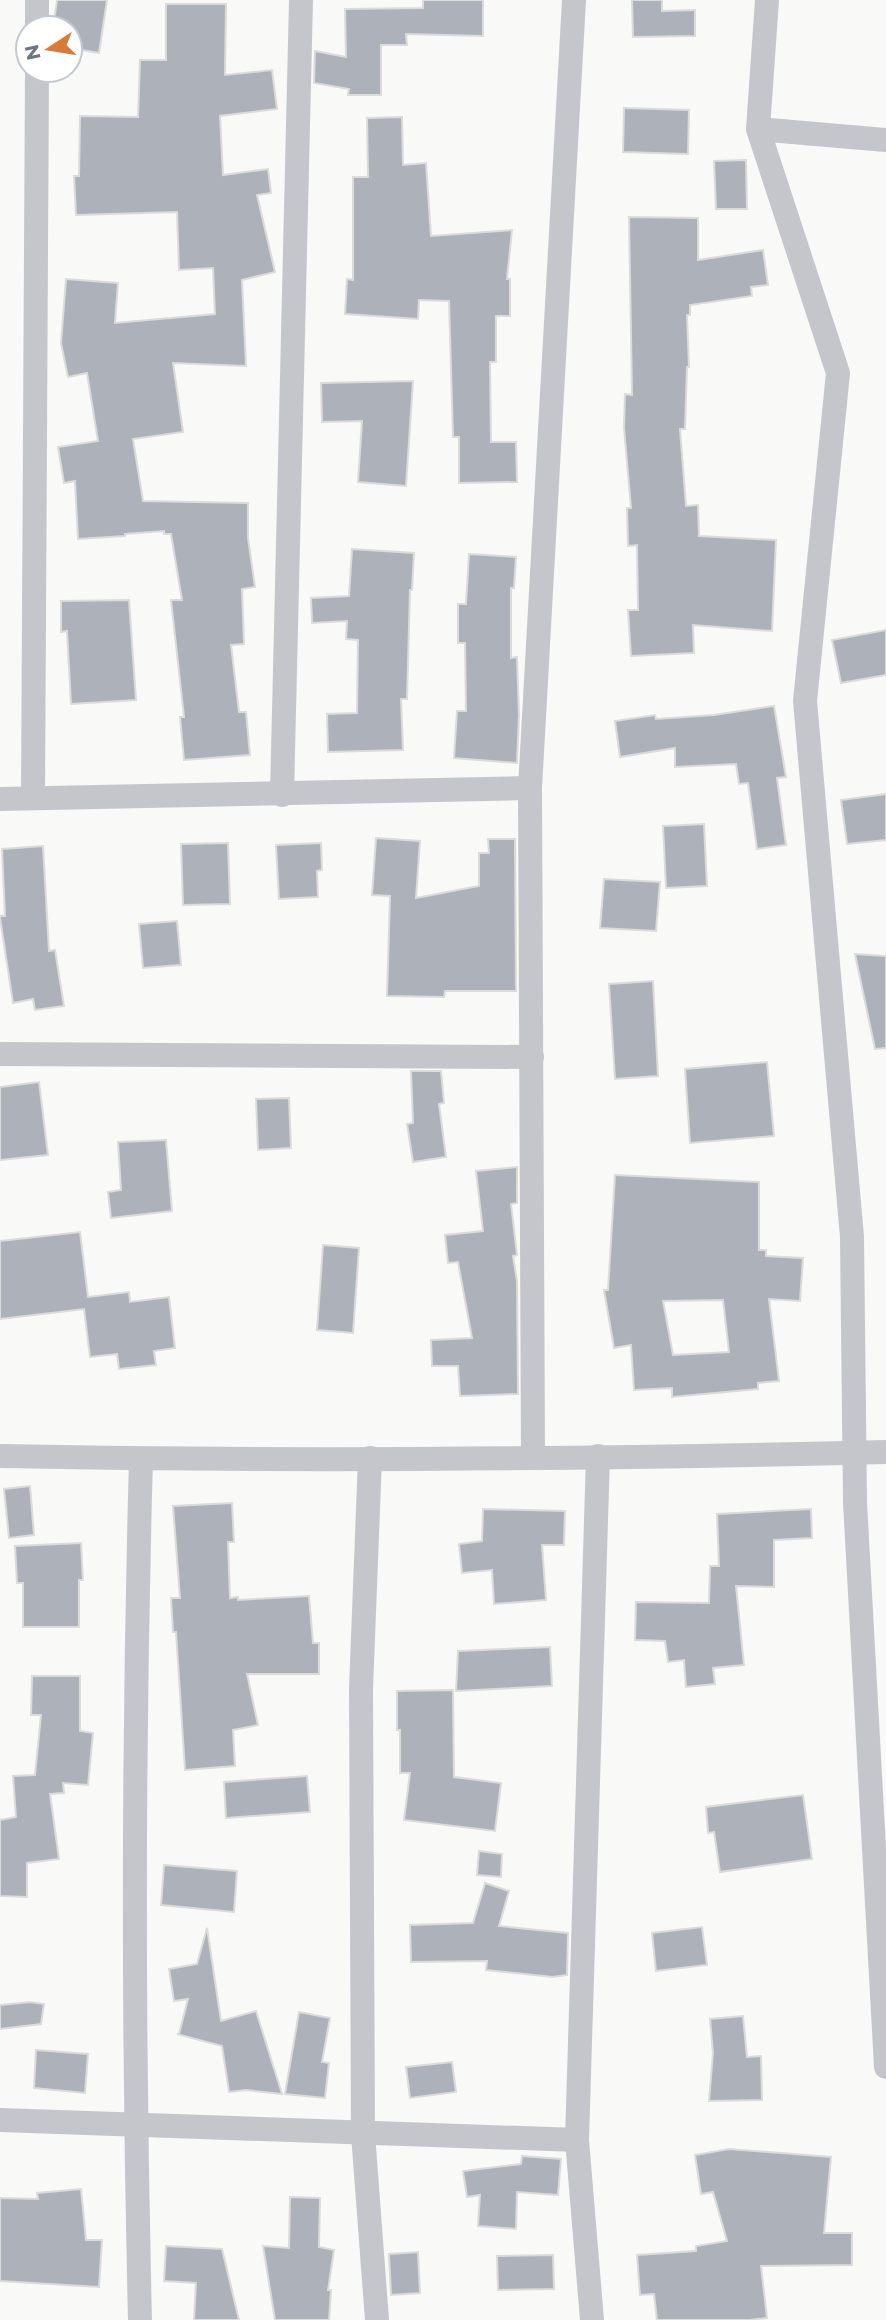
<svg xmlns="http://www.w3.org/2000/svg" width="886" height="2320" viewBox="0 0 886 2320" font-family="Montserrat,sans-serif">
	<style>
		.building { fill: #adb2ba; stroke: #dbdbda; stroke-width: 2; fill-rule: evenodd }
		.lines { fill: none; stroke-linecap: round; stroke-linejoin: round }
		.minor { stroke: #c4c6cb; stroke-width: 24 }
	</style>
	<rect width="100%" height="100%" fill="#f9f9f8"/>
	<!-- building -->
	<g class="building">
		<polygon points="57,0 107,0 99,53 70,48 70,28 53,28"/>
		<polygon points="423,0 483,0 483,36 406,34 407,45 381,45 381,95 348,95 349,89 314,83 315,51 346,57 345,9 423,8"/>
		<polygon points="632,0 662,0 662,11 695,10 695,36 633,37"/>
		<polygon points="166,4 226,4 225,75 272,70 277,109 220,116 223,175 268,169 271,193 257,195 275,272 242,280 246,366 173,363 183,432 133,439 143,501 248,503 248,538 255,587 242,589 244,644 231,645 239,712 246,712 250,755 184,760 180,717 184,717 171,600 182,600 171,534 164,534 164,531 125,534 125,536 78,539 75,481 64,483 58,447 98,441 87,373 68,377 61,343 66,279 118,283 115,323 215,314 213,268 179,270 177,212 76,215 74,176 79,176 80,116 138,117 140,60 166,60"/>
		<polygon points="624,108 689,110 688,154 623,152"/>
		<polygon points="402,117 403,165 426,163 431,236 512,230 507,279 510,279 510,316 496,316 496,362 490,362 491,442 516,442 517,482 459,483 459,437 453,437 449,301 419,300 418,319 345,314 347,279 353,280 353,177 368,177 367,118"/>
		<polygon points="746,160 747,209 716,209 714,161"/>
		<polygon points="629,217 698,218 698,260 763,250 768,285 751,287 752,296 690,305 690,315 687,315 689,367 687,367 685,429 680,429 686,506 698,505 699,536 776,540 772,631 693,625 694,653 631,656 628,610 638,610 637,545 628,546 627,508 631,508 624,428 625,394 632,395"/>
		<polygon points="413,381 406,486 358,482 362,421 322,422 321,383"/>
		<polygon points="352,549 414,553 412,590 410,590 407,699 401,699 403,750 328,752 327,714 357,713 358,640 346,639 347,621 312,623 311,598 349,596"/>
		<polygon points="469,554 516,557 514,588 511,588 511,658 517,657 519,715 517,763 454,758 457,711 466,711 465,643 458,643 458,604 466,604"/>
		<polygon points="129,600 136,700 71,704 67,631 61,632 61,601"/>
		<polygon points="886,630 886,675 841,683 832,640"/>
		<polygon points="774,706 786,777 777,778 786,845 757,849 748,783 739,784 736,764 675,767 675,748 620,757 615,721 655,715 656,719 714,715"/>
		<polygon points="886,794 886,840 847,844 841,800"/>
		<polygon points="704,824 707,886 666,888 663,826"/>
		<polygon points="376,838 420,841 416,898 479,886 479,853 489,853 488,839 515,839 516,991 445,991 444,997 387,996 390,896 372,895"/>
		<polygon points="228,843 230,904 183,905 181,844"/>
		<polygon points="321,843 322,870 317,871 318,897 279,899 276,845"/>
		<polygon points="43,846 49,951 55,950 64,1006 35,1010 33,999 13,1003 0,918 0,916 5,916 2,849"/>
		<polygon points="604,879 660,882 656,931 600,928"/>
		<polygon points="177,921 181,965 143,968 139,924"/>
		<polygon points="855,954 886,956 886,1048 875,1049"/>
		<polygon points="653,981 658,1076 615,1079 609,984"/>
		<polygon points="767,1062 774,1136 690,1143 685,1069"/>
		<polygon points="411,1071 441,1071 444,1103 439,1104 446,1157 413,1162 407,1124 413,1123"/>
		<polygon points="39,1082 48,1155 0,1160 0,1087"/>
		<polygon points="289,1098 291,1148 258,1150 256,1099"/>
		<polygon points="166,1140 172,1211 111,1218 108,1192 121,1190 118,1142"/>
		<polygon points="517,1167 517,1203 511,1204 517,1255 513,1256 517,1281 518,1394 460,1396 458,1366 432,1366 431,1340 472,1338 458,1262 448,1263 445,1235 483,1231 476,1171"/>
		<path d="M615,1175l144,7v68h7v6l37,2 -3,43 -31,-2 10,82 -21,2v6l-86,8v-9l-38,2 -3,-45 -17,3 -10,-58h4zM723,1300l6,52 -56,3 -10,-54z"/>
		<polygon points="80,1232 88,1297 129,1292 130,1302 169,1297 175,1348 154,1351 156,1365 119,1369 117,1354 90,1357 84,1309 0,1319 0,1241"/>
		<polygon points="323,1245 359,1248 353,1333 317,1330"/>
		<polygon points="30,1486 34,1535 9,1538 4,1489"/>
		<polygon points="232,1503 234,1542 228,1542 230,1598 238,1597 238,1600 309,1596 313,1643 319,1643 319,1674 247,1674 258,1725 233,1730 235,1766 185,1770 176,1632 173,1632 171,1598 180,1598 173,1506"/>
		<polygon points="483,1509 565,1511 564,1545 542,1545 546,1600 494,1604 492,1570 462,1573 459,1544 482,1541"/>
		<polygon points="811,1509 812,1538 774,1540 774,1587 736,1586 744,1665 713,1668 715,1684 686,1687 684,1660 668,1662 665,1641 635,1640 636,1602 709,1603 710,1566 719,1566 717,1514"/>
		<polygon points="81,1543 83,1580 79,1580 79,1627 23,1627 23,1583 17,1583 15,1546"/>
		<polygon points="550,1647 552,1686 456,1691 458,1651"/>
		<polygon points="32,1676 80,1676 80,1731 93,1733 88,1785 63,1783 64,1793 50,1794 59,1859 27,1863 27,1897 0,1896 0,1820 16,1817 13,1776 35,1775 41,1715 31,1715"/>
		<polygon points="453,1690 454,1777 501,1783 495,1831 404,1820 410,1773 400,1773 400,1730 397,1730 397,1691"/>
		<polygon points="307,1776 310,1812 226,1818 224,1782"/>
		<polygon points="803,1795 812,1859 720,1872 714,1832 708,1833 706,1807"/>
		<polygon points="479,1851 502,1854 501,1877 477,1875"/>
		<polygon points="164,1865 237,1871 234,1912 161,1905"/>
		<polygon points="485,1883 509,1891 499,1926 568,1933 567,1975 553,1977 486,1970 487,1961 411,1962 410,1925 473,1923"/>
		<polygon points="702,1927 707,1965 656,1971 652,1933"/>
		<polygon points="207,1928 221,2021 256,2011 282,2094 246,2090 229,2092 222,2046 177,2034 179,2034 188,1999 174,2001 169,1969 197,1964"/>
		<polygon points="30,2002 44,2004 41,2024 0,2029 0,2005"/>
		<polygon points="299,2012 330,2018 322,2062 329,2063 325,2098 285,2094"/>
		<polygon points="743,2016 747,2057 761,2056 762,2100 709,2101 713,2053 710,2019"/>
		<polygon points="36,2050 88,2054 85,2093 34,2088"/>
		<polygon points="452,2062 456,2092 410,2098 406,2067"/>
		<polygon points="729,2149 831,2157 824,2233 852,2233 852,2265 761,2266 767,2318 749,2320 657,2320 654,2294 640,2295 637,2255 696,2251 696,2246 727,2241 713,2192 701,2194 695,2155"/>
		<polygon points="522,2156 561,2159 558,2195 517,2192 516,2229 478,2226 480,2195 467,2197 463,2171 521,2164"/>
		<polygon points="81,2189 86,2240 102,2240 99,2287 0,2281 0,2198 38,2199 37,2193"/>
		<polygon points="290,2197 320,2198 319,2247 334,2250 328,2290 331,2290 329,2320 275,2320 263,2246 289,2248"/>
		<polygon points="166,2246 222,2249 239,2320 194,2320 196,2283 164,2281"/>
		<polygon points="418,2252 420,2293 391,2295 389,2254"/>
		<polygon points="553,2255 554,2289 498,2290 497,2256"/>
	</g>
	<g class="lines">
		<!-- minor -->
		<g class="minor">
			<polyline points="767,0 758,129 838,373 805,701 852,1237 855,1502 886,2067"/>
			<polyline points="37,28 37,0"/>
			<polyline points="758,129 886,140"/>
			<polyline points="282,795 301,0"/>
			<polyline points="33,798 37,70"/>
			<polyline points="0,799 530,788"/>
			<polyline points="0,1054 532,1057"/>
			<path d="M0,1456c295,6 591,3 886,-4"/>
			<polyline points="533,1457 530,788 574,0"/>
			<polyline points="370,1458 361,1689 363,2134 377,2320"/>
			<polyline points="0,2120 577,2140"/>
			<path d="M140,2320c-7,-287 -7,-574 1,-861"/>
			<polyline points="592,2320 577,2140 598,1456"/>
		</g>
	</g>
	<!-- north arrow -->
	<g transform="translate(49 49) rotate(258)"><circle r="33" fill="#ffffff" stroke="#c4c8cf" stroke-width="2"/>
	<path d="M0-5L12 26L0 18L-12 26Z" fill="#d97b38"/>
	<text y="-10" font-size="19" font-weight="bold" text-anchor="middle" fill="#6b7587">N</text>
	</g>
</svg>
